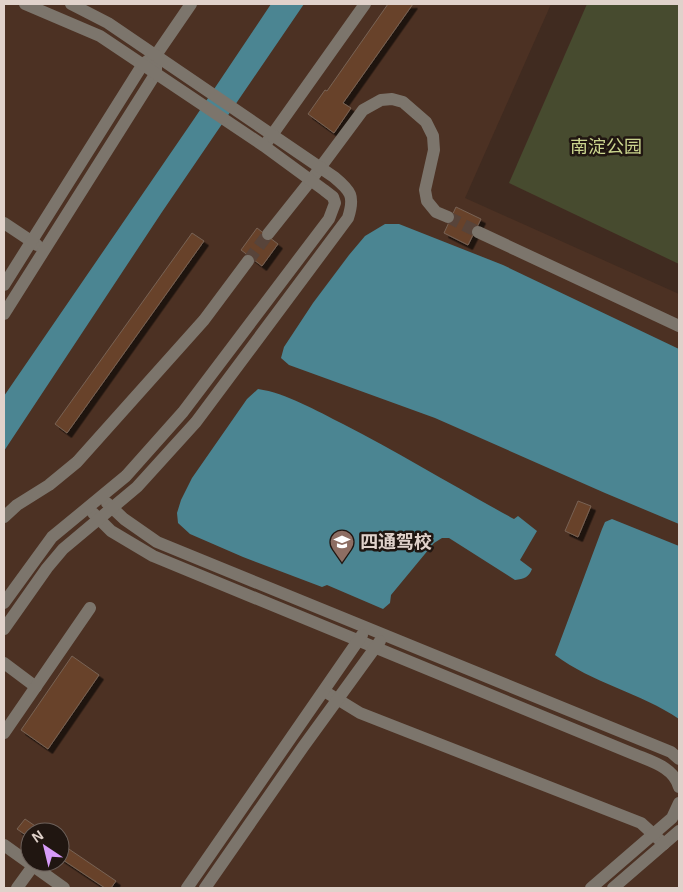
<svg xmlns="http://www.w3.org/2000/svg" width="683" height="892" viewBox="0 0 683 892" font-family="Helvetica,'Noto Sans SC',sans-serif">
	<style>
		.built { fill: #4c3123; fill-rule: evenodd }
		.green { fill: #474b2f }
		.water { fill: #4b8592 }
		.building { fill: #68432a; stroke: #786254; filter: url(#shadow) }
		.lines { fill: none; stroke-linecap: round; stroke-linejoin: round }
		.minor-tunnel { stroke: #58443a; stroke-width: 12; stroke-dasharray: 12 6; stroke-linecap: butt }
		.minor { stroke: #7c756c; stroke-width: 12 }
		.labels { text-anchor: middle; dominant-baseline: central; stroke-width: 5; stroke-linejoin: round; paint-order: stroke }
		.park-label { font-size: 18px; fill: #cbd58e; stroke: #201611 }
		.poi-label { font-size: 18px; font-weight: bold; fill: #e0d2cb; stroke: #201611; text-anchor: start }
	</style>
	<defs>
		<filter id="shadow"><feDropShadow dx="4.5" dy="4.5" stdDeviation="0" flood-color="#0009"/></filter>
	</defs>
	<rect width="100%" height="100%" fill="#402b20"/>
	<!-- built -->
	<path class="built" d="M4,4h547l-86,194 214,96v594h-675zM30,832h30v30h-30z"/>
	<!-- green -->
	<polygon class="green" points="587,4 679,4 679,264 509,183"/>
	<!-- water -->
	<g class="water">
		<polygon points="271,4 304,4 162,212 4,451 4,396 194,119"/>
		<polygon points="385,224 399,224 503,265 679,349 679,524 605,493 435,418 289,365 281,358 284,347 313,303 349,255 365,236"/>
		<path d="M258,389c28,4 59,22 85,35 58,30 114,64 171,95l4,-3 19,15 -17,29 12,9c-3,8 -8,10 -17,11l-66,-42h-7l-8,5 -43,52 -1,8 -7,6 -56,-24 -5,2 -79,-30 -53,-23 -12,-11 -1,-10 4,-13 11,-22 55,-79z"/>
		<path d="M612,519l67,27v173c-38,-26 -87,-36 -124,-64l47,-126 3,-7z"/>
	</g>
	<!-- building -->
	<g class="building">
		<polygon points="388,4 413,4 343,103 351,108 334,133 308,114 325,90 327,91"/>
		<polygon points="456,207 481,219 468,245 444,233"/>
		<polygon points="257,228 278,244 262,266 241,250"/>
		<polygon points="192,233 204,241 67,433 55,424"/>
		<polygon points="578,501 591,506 578,537 565,531"/>
		<polygon points="72,656 99,675 48,749 21,730"/>
		<polygon points="25,819 44,832 30,832 30,838 17,829"/>
		<polygon points="60,843 116,881 111,888 105,888 60,858"/>
	</g>
	<g class="lines">
		<!-- minor-tunnel -->
		<g class="minor-tunnel">
			<polyline points="448,217 478,232"/>
			<polyline points="248,261 268,234"/>
		</g>
		<!-- minor -->
		<g class="minor">
			<polyline points="267,142 365,4"/>
			<polyline points="4,223 37,245"/>
			<polyline points="478,232 679,326"/>
			<polyline points="268,234 311,180 363,110 381,100 392,99 403,102 426,122 433,136 434,150 425,190 427,201 436,212 448,217"/>
			<polyline points="4,285 143,64 156,55 191,4"/>
			<polyline points="4,314 156,73 156,65"/>
			<polyline points="107,503 124,519 157,542 671,752 679,759"/>
			<path d="M93,513l18,18 42,25 483,199c17,7 38,13 43,32"/>
			<polyline points="4,517 17,505 49,485 77,462 204,320 248,261"/>
			<polyline points="4,603 52,537 126,476 183,412 329,219 335,203 333,197 324,190 264,146 100,36 25,4"/>
			<path d="M4,629l43,-61 16,-19 74,-62 59,-65 152,-204c7,-22 3,-27 -14,-41l-226,-154 -37,-19"/>
			<polyline points="4,663 36,687"/>
			<polyline points="324,691 360,713 641,823 664,844"/>
			<polyline points="4,733 90,608"/>
			<polyline points="4,845 64,888"/>
			<polyline points="17,888 33,866"/>
			<polyline points="187,888 362,635"/>
			<polyline points="205,888 303,747 380,641"/>
			<polyline points="591,888 672,818 679,803"/>
			<polyline points="613,888 679,831"/>
		</g>
	</g>
	<!-- icons -->
	<defs>
		<symbol id="school-pin" viewBox="-11 -11 22 30"><path d="M0 17L-7.5 6A9.5 9.5 0 1 1 7.5 6Z" fill="#8d6e63" stroke="#201611"/><path d="M0-5L7-2L0 1L-7-2ZM-4 1L0 2.5L4 1V4Q0 6-4 4Z" fill="#fff"/></symbol>
	</defs>
	<g fill-rule="evenodd">
		<use href="#school-pin" x="328" y="528" width="28" height="38"/>
	</g>
	<g class="labels">
		<!-- park labels -->
		<g class="park-label">
			<text x="606" y="147">南淀公园</text>
		</g>
		<!-- poi labels -->
		<g class="poi-label">
			<text x="360" y="542">四通驾校</text>
		</g>
	</g>
	<!-- border -->
	<rect width="683" height="892" fill="none" stroke="#e0d2cb" stroke-width="10"/>
	<!-- north arrow -->
	<g transform="translate(45 847) rotate(325)"><circle r="24" fill="#201611" stroke="#6d615b"/>
	<path d="M0-4L9 19L0 12L-9 19Z" fill="#d79bf9"/>
	<text y="-8" font-size="14" font-weight="bold" text-anchor="middle" fill="#e0d2cb">N</text>
	</g>
</svg>
